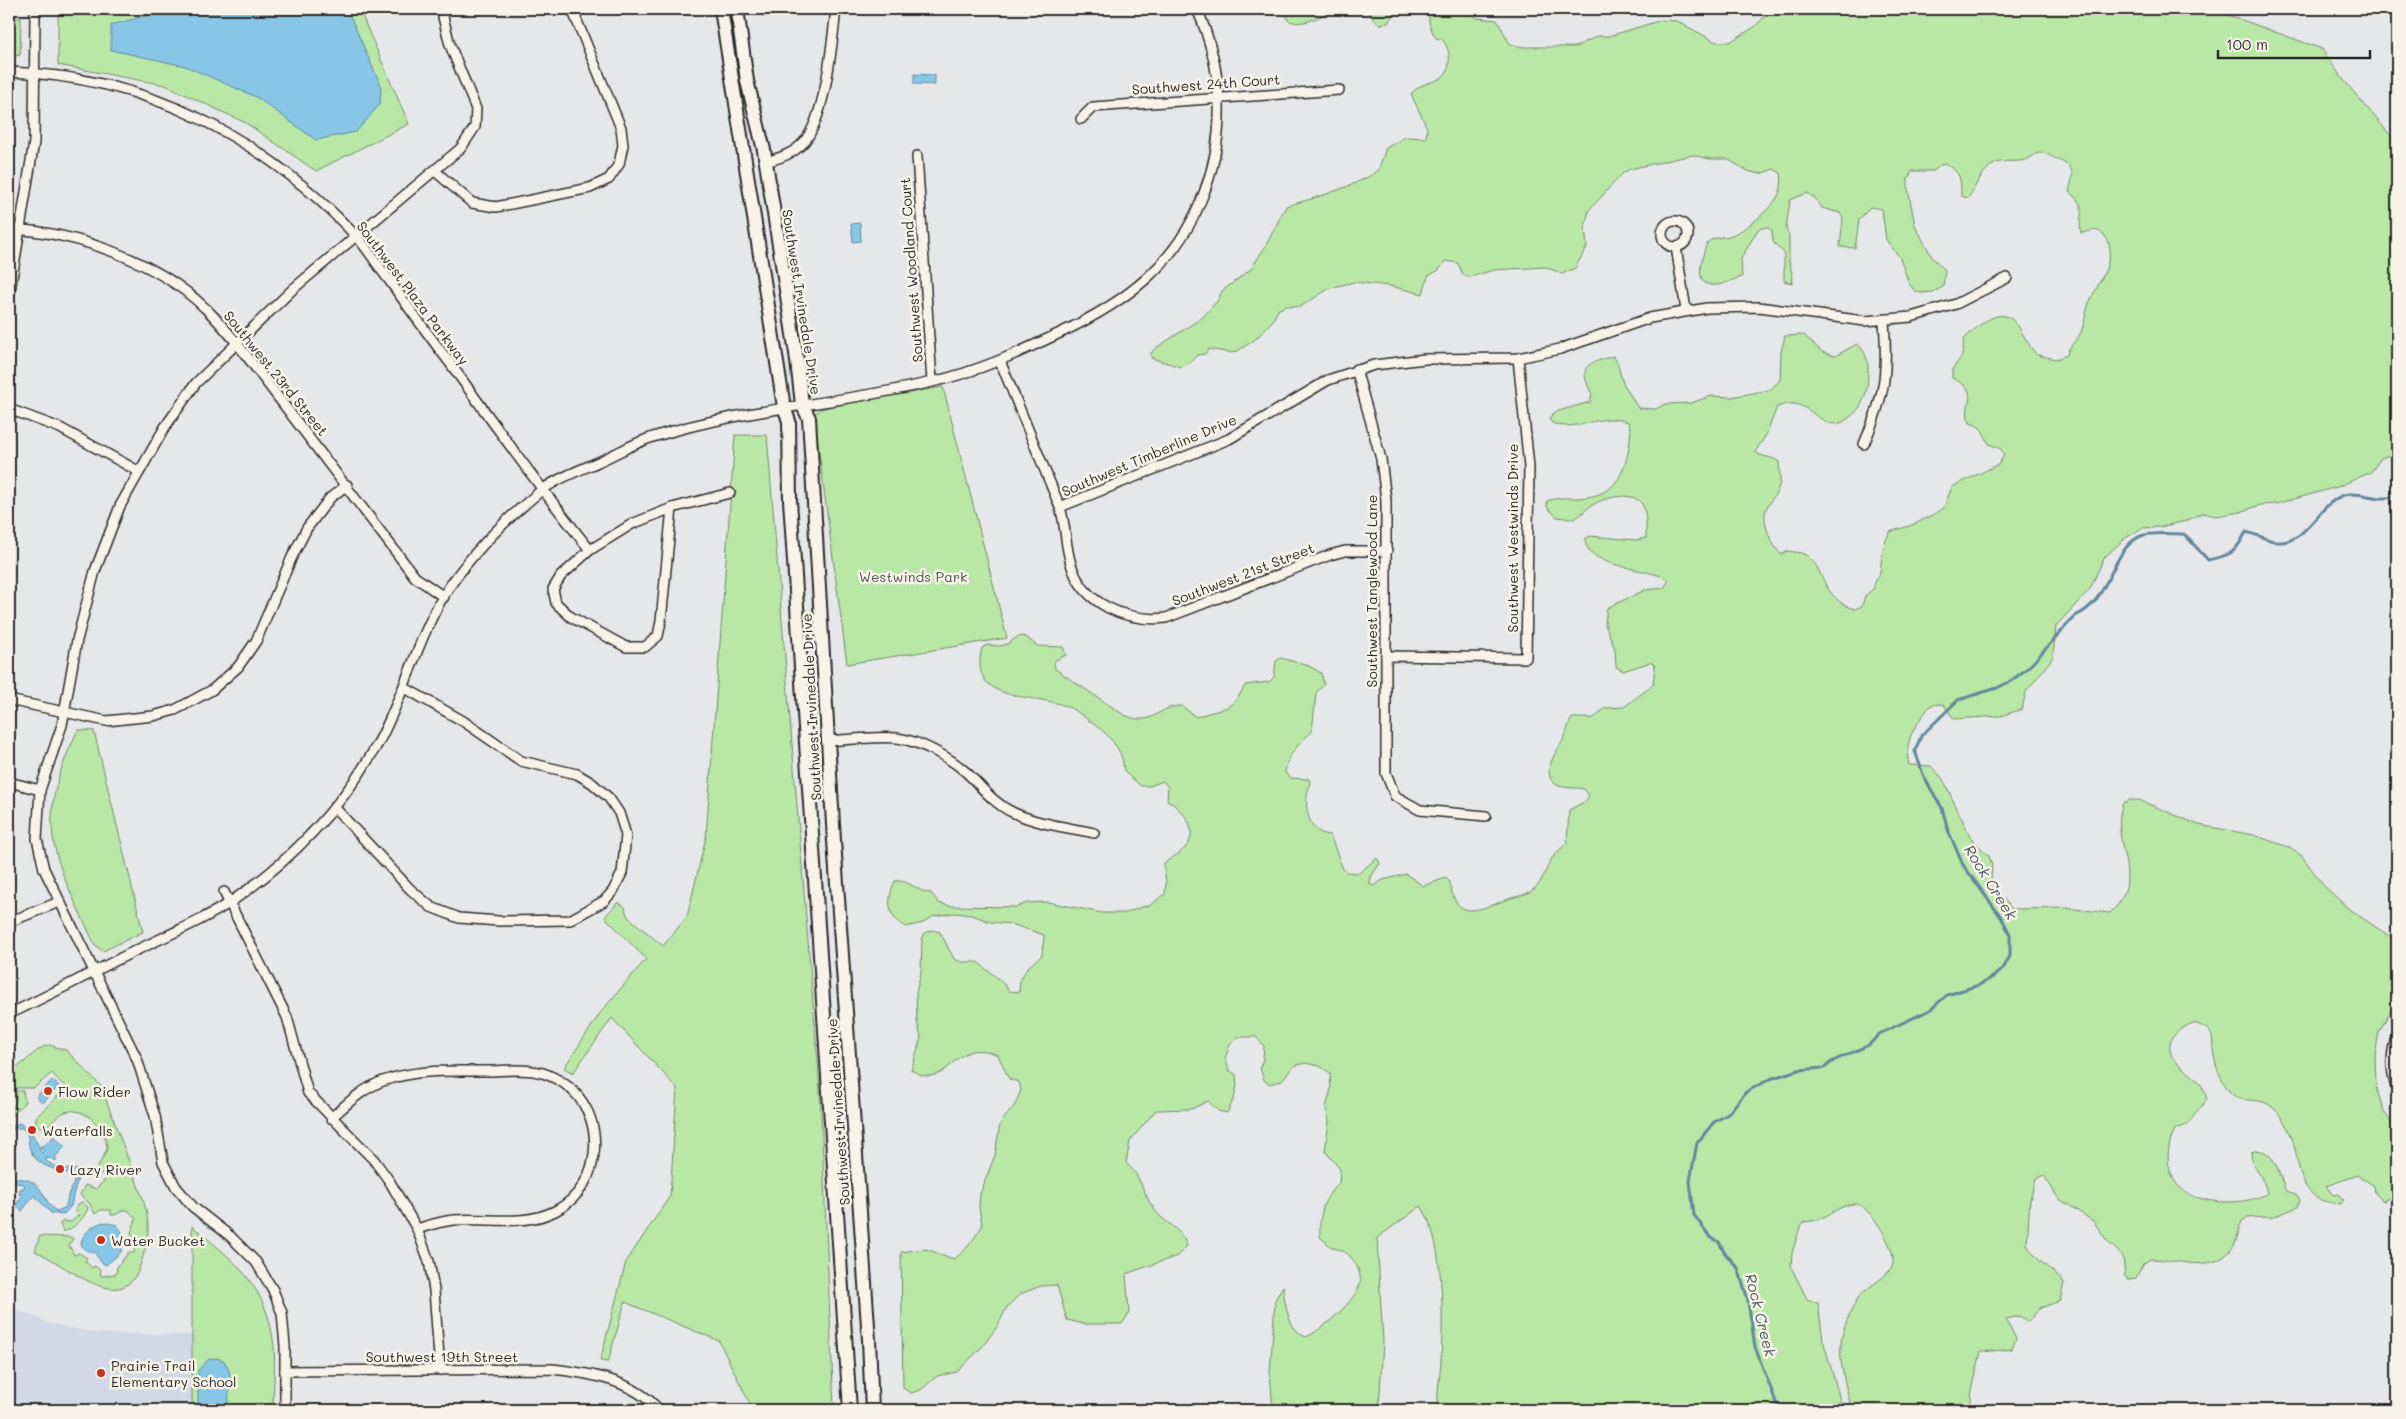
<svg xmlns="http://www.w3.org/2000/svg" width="2406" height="1419" viewBox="0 0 2406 1419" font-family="Mali,sans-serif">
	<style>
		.built { fill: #d1d9e7 }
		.green { fill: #b8e7a6; stroke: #728968 }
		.water { fill: #87c6e7; stroke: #62889c }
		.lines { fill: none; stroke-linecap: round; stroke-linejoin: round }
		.stream { stroke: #62889c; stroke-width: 3 }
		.street-casing { stroke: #2b2b2b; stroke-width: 12 }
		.secondary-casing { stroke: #2b2b2b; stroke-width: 16 }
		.street { stroke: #f7f3e8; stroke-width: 9 }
		.secondary { stroke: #f7f3e8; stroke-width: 12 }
		.poi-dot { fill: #c8321e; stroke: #f7f3e8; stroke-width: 2 }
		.labels { text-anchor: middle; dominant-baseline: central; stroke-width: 5; stroke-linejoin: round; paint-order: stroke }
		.street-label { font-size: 14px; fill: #2b2b2b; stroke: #f7f3e8 }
		.park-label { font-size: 14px; fill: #4e5a4a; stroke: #f7f3e8 }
		.poi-label { font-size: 14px; fill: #2b2b2b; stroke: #f7f3e8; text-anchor: start }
		.water-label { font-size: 15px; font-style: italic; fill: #475a63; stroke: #f7f3e8 }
	</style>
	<rect width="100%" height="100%" fill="#e6e7e8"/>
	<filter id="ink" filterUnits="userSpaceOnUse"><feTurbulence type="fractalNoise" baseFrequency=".02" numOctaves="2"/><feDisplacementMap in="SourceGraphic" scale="10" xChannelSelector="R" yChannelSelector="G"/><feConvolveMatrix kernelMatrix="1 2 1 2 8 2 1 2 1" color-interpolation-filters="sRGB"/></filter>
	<g filter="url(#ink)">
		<!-- built -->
		<polygon class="built" points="9,1306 51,1324 96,1333 192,1335 192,1410 9,1410"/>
		<!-- green -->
		<g class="green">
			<polygon points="58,9 359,9 409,124 316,171 246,123 165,85 58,65"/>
			<path d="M1284,9h52c-13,6 -34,19 -48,11z"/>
			<polygon points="1368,9 1396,9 1388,23 1380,25 1372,18"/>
			<path d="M1430,9h37l10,9 20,2 13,24 13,3h52l23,-11h11l53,-16 15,1 39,21h14l26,-16 15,-17h151l5,4 21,-1 13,-3h257l2,3 102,37 20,29 48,57 7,3v315l-16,5 -10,14 -34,15 -61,17 -16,1 -19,7 -25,4 -14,-3 -16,8 -26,6 -18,1 -18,11 -20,19 -14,31 -34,37 -3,31 -27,35 -4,17 -21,7 -47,3 -11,-15 -12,1c-15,19 -28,35 -22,60l22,1 12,13 28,59 18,18 3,10 -1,11 6,14 15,18 54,-1 44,5c38,-34 -2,-72 13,-110l7,-3h9l60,25 55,10 34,12 14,9 21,29 27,25 47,31v58l-18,33 -4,24 1,31 7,22 14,23v48l-6,17 -8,4 -8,-8 -1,-7 -16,-11 -32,11 7,9 6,-1 5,5 -3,5c-54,-4 -35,-49 -56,-80 -4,-8 -9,-15 -17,-20 -16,-8 -31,3 -43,-19 -4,-7 -9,-17 -10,-25 -6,-20 5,-30 -22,-37 -15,6 -30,17 -20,35 6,10 19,15 26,24 4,5 6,11 8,17 -3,6 -6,8 -10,13 -9,10 -4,13 -21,16 -13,21 -11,56 15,67 22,10 55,9 76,-1 -2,-17 -16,-26 -16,-42 23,-9 28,25 35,39l10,3 4,6 -2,7 -25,10 -26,1 -5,3c-4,7 -3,16 -7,23 -18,32 -55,15 -85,15l-7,5 -7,14 -7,1 -4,-2 -2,-21 -15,-14 -15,-21 -35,-23 -14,-23 -8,5 -6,19 -3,46c9,16 26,24 37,38l-4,18 -20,7 -12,14 -8,-6 -14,3 10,20 -4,10 -31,3 -10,43v12l7,3h-125l-2,-3c-9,-38 -18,-59 0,-96 4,-8 8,-16 15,-21 8,-7 25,-16 27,-27 3,-15 -24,-60 -39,-59 -14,1 -23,11 -35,15 -5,2 -10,2 -15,3l-4,5 -8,26 -1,14 16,32 11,4 5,37 20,70h-404c-3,-15 1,-34 2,-49 2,-42 4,-120 -20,-155l-44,32 6,103 -4,69h-106l-3,-37 5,-73 8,-14c2,17 4,43 23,51 15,-6 52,-38 54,-54 2,-9 -4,-21 -11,-28 -5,-5 -11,-5 -17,-8 -4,-2 -8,-7 -12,-10 -1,-22 3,-39 19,-54l1,-14 -15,-18 4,-30 -3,-13 5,-19 -1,-16 -10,-7 -15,-3 -11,3 -13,15 -12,3 -5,-4 -4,-12 3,-9 1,-13 -8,-9h-19l-7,8 -5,13 4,12 7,5 1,10 -3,13 -7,15 -9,-2 -10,-10 -17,8 -35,1 -26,31 -4,22c15,12 17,31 28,46 13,18 24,14 33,37l-10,10 -51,18 3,39 -7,11h-38l-17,-4 -10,-35 -16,1 -21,8 -13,13 -10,20 -15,20 -25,25 -20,4 -16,14 -10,3 -8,-5 -2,-136 25,-3 28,10c13,-9 20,-20 28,-33l-3,-19 1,-13 15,-39 5,-31 15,-19 6,-15 -2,-8 -10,-3 -11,-24c-43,-18 -43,23 -72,21 -5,0 -10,-4 -15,-6l10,-32 -4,-17 -1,-28 5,-21 1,-33 3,-6 7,-3 8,2 14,27 8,3h16c11,11 23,16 31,29l10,1 1,-12 8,-13 14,-12 2,-20 -33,-11 -20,-2 -19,-7 -17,-2 -21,3 -11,7 -17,4c-20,-9 -19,-29 -11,-46 14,-2 23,12 36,12l8,10 11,3 67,1 10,-4 21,-1 54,11h24l15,-6 8,-1 16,-12 1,-13 -3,-17c7,-6 16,-9 22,-16 16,-18 -2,-38 -18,-48l1,-13 -5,-6 -13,5h-9c-6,-5 -13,-10 -17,-16 -1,-4 -1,-8 -2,-12 -4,-12 -13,-22 -23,-30 -9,-6 -21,-17 -31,-21 -32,-15 -101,-1 -86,-59l5,-3 13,1 7,-2 12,-8 7,1 11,9 26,1 3,8 -12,6 1,8 69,46c31,13 31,-9 58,-9l14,11c24,-9 36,-4 49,-32l24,-3 5,-5 2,-16 5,-3 28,8 12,7 3,11 -8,9 -4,39c-12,9 -26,25 -27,41l6,5 18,1c2,6 -1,10 -2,16 -2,17 3,39 23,40l13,34 3,3 13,1 18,-15 3,5 -9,14 -1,7 3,2 10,-6 23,-6 17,12 23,-8 4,4c5,40 28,28 56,18 9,-4 20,-4 28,-11 10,-9 11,-19 17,-29 4,-7 11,-12 16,-17l2,-33 17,-9 3,-6 -5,-6c-8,-2 -24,0 -30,-6 -14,-14 6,-34 11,-47 3,-7 3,-12 7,-18h22l11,-10 19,-1 29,-22 2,-19 -4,-4 -28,9 -7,-4 -1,-18 -10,-25 2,-16 38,-18 19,-2 5,-8c-19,-13 -83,-11 -84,-41l5,-3 46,4 10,-2c0,-9 1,-23 -3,-32 -7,-16 -36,-9 -47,-3 -9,4 -14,12 -22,16l-17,-2 -10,-10v-6c11,-4 20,-3 31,-3 32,-2 43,-15 50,-45 1,-9 5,-22 0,-31 -26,-11 -57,13 -77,0l-2,-4 6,-6 35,-10 2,-8c-16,-31 -3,-30 21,-38l4,6 6,21 15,25 18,1 9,-5 26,-1 20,-7 20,1 39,-7 10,-10 1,-28 4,-16 19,-1 18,17 13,4 22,-12c8,6 12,17 11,28 0,18 -4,37 -21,47 -5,4 -11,6 -18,4 -21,-9 -26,-26 -52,-16l-11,28 -11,17c8,6 17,4 24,10 0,7 2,14 1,20 -2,11 -8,17 -13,25 -7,15 5,37 14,48l6,-4c6,1 14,1 19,4 19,11 14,44 49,54l7,-3 3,-10 9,-8c0,-7 4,-9 6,-16 2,-15 2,-26 10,-40l25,-8 28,-15 9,-22 47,-23 5,-9 -3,-6 -12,-5c-6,-11 -6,-18 -19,-21 -10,-20 15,-30 -18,-45v-8l10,-14 2,-17c15,-14 38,-37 54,-13 6,9 10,20 19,29l19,4 11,-4c2,-9 7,-12 12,-19 6,-10 6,-23 10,-33 7,-17 36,-55 11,-71 -5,-4 -14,1 -19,1 -3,-21 8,-25 -12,-41 4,-19 8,-24 -13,-33 -4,-2 -9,-6 -14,-6 -7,-1 -11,6 -17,7 -10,3 -21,-1 -31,4 -13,7 -18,23 -26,34l-7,-2c0,-16 0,-24 -15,-32l-6,1 -6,6h-22l-4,8v10l7,36 17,32 13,13 -2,17 -10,5 -12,1 -6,-2 -6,-7 -9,-26 -14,-18 -4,-31 -12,-2 -11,13 -4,28 -15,-1 3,-29 -3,-5 -18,-5 -7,-10 -8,-5 -17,7 -4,29 3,6v26l4,17 -1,5 -8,-2v-28l-11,-11 -1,-11 -5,-4 -9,2 -17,30 1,18c-8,2 -18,8 -27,8 -24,2 -12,-31 -8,-42 7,-7 14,-5 22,-7 16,-5 41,-26 49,-40 4,-7 4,-16 3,-23l-7,-4 -14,5 -12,-3 -21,-12h-17l-18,-4 -62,14 -7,4 -34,37 -4,17 2,20 -12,21 -13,6 -16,-7 -52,3 -24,7 -7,-2 -5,-12 -13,-2 -6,9 -11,6 -5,18 -33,-8 -36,-4 -24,6 -30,19 -15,-1 -7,4 -5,10 -16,18 -19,13 -7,2 -22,-4 -4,5 -8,1 -7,8 -9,4 -30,-9v-5l5,-5 47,-31 15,-17 4,-9 29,-22 14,-22 21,-41c30,-8 67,-19 92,-35l8,-23 19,-11 21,1 1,-10 -16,-34c15,-18 35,-7 38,-31 1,-10 -1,-15 -6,-23l-7,-2c-6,-9 -9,-18 -6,-29z"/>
			<polygon points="9,18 21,18 20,55 9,57"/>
			<polygon points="943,387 1007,638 847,664 814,414 821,409 828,407"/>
			<polygon points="735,435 767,435 820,1089 834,1410 753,1410 719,1341 625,1302 608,1362 600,1361 626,1262 670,1196 677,1088 612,1018 573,1073 564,1068 601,1012 646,959 605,917 618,902 625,907 627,916 663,946 687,917 706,837"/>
			<path d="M78,730l16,1 49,201 -40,19 -8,-6c-41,-88 -64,-120 -17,-215z"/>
			<path d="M49,1045l17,5 35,36 42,113c8,26 6,38 -2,64 -17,58 -76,0 -106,-12l5,-15 30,1 3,2 -4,6 5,10 5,-2 8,5 -2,3 7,7 3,-2 5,4 1,6 15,-2 1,-7 12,-15 5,1 2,-10 -5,-10 5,-14 -7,-8c-7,-4 -10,5 -18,4v-5h-11l-5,4 -5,-10 -10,-9 5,-10 11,4 10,-10 -9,-10 10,-20c0,-19 -22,-44 -42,-37 -8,3 -13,12 -21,16l-8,-3v-8l30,-29 -14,-15 -18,15h-25v-19c17,-2 23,-20 40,-24z"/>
			<polygon points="16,1091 23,1091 25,1102 9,1119 16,1101"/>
			<path d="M82,1202l6,5c-1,9 -16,23 -25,25l-3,-8 3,-3 8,1 8,-7 -4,-4 3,-7z"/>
			<path d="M192,1226c38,31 71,56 80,107 5,23 1,54 1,77h-81z"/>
		</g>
		<!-- water -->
		<g class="water">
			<polygon points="172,9 347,9 381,86 380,104 356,132 316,140 256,97 185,66 111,50 111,25"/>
			<polygon points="914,74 935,75 935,85 914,84"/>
			<polygon points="860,223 861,241 853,242 851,224"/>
			<polygon points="52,1080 59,1086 43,1103 36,1097"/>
			<path d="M19,1123l11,6 12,24 2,-2 -4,-4 2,-2 2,1 10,-10 11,11 -10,10 2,2 -2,2 -5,-3 -5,1c8,10 22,10 35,11 -2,11 -7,23 -9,36l-8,9 -12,-2 -17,-18 -12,16 -7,-5 7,-10 -3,-2 1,-5 5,-2 -1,-3 -15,-2v-5c6,2 13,1 19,3 18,7 17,26 29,31l9,-4 2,-11 6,-14 -4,-8c-17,-6 -35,-7 -41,-28 -1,-8 0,-13 -7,-18h-7l-4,5 2,19 -4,8v-32z"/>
			<path d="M103,1222l14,3 8,12 -4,15 -15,13 -5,-3 -6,-9 -10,-3 -4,-6c1,-11 12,-19 22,-22z"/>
			<path d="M217,1358l6,2c13,16 5,32 4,50h-29v-40l11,-11z"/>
		</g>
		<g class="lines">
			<!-- stream -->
			<path class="stream" d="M1779,1410l-24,-63 -7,-47 -10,-32 -14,-16 -5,-10 -9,-5 -16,-22 -4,-34 7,-38 17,-21 14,-8 18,-22 24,-13 28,-9 26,-2 9,-7 36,-16 10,-11 51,-24 17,-15 32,-10 14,-8 11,-10 6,-11v-22l-9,-17 -38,-52 -15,-35 -6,-22 -18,-31 -9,-26 6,-15 37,-36 39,-12 14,-7 18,-14 46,-51c36,-14 35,-67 66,-80 10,-4 32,-2 43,-2l24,26c23,-5 27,-6 38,-28 10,2 26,10 33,10 28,1 40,-39 65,-47 17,-5 36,9 53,0"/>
			<defs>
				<g id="street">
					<path d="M9,72c137,4 254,65 347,164 12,13 22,30 33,44 20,28 40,56 61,83 45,63 91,126 140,187l-29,26 -8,13 3,14 15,14 55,30h19l13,-11 3,-15 11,-113 -40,16 -42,26"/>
					<polyline points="1081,119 1093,107 1339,90"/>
					<polyline points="917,156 932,382"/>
					<path d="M766,162c13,-4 27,-8 37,-19 23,-25 29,-100 33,-134"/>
					<polyline points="435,171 472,203 496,207 590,188 609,179 619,164 623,145 621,128 572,9"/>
					<circle cx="1675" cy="234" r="13"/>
					<path d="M9,229c66,3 148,32 196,79 11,10 21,22 31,34l179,235 29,20"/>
					<polyline points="1676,247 1686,310"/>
					<polyline points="9,297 34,142 35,9"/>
					<path d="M1000,361l60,146c6,19 5,38 11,57 12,41 56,58 95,54l164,-63 15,-4h42"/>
					<polyline points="1356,369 1381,459 1386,500 1386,773 1395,796 1420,810 1486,816"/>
					<polyline points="9,409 60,428 138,471"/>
					<path d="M1864,444c21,-50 24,-69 20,-123"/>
					<polyline points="1060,507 1229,439 1328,380 1374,365 1425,359 1518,358 1560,349 1650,318 1707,308 1759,307 1865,321 1911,317 1956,304 2007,278"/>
					<polyline points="672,508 730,493"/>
					<polyline points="1386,656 1526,658 1529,467 1518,358"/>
					<polyline points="9,700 106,721 153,716 175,710 212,690 238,667 256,641 292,557 307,528 330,498 347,485"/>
					<path d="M828,741c23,-1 47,-5 69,-3 23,3 52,19 69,34 15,14 27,31 46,40 25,12 54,15 82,21"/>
					<polyline points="9,782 40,790"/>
					<polyline points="335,808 410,889 431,907 459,918 499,921 570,920 604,901 613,891 622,873 626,835 619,813 609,798 592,783 577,774 521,761 463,721 405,688"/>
					<polyline points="224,892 287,1017 308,1093 374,1160 390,1182 417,1229 429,1261 434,1290 440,1370"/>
					<polyline points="9,922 59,902"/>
					<path d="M9,1014c37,-17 72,-36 108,-54 38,-20 79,-35 115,-59 59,-40 110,-94 145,-156 27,-48 39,-103 67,-150 24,-38 58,-72 93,-101 16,-14 41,-23 61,-32 18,-8 36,-19 55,-25 90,-29 187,-33 279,-55 45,-10 86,-29 128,-49 66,-31 118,-69 144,-140 23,-61 19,-125 -7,-184"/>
					<path d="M2397,1034c-6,20 -7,36 0,56"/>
					<path d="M331,1118c17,-15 31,-29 52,-37 33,-12 68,-10 102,-10 17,0 36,-3 53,1 8,1 17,6 24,10 47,30 42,105 -7,129 -32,16 -67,6 -101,9 -12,1 -25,5 -37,9"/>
					<path d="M285,1371l267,-2c37,4 81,11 107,41"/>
					<polyline points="285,1410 285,1346 282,1313 273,1290 256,1262 230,1236 193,1207 176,1187 163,1162 155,1116 137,1059 44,869 37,839 40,790 62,725 77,640 95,571 120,506 165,427 196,383 293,289 461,148 475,127 476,109 450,45 443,17 445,9"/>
				</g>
				<g id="secondary">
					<polyline points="721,9 784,407 789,421 790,500 850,1410"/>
					<polyline points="737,9 747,81 764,150 796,353 802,404 809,418 834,841 869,1340 872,1410"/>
				</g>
			</defs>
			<!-- street casing -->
			<use href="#street" class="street-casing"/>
			<!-- secondary casing -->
			<use href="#secondary" class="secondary-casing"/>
			<!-- street -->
			<use href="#street" class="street"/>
			<!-- secondary -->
			<use href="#secondary" class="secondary"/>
		</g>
	</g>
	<!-- markers -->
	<g class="poi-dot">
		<circle cx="48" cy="1091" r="5"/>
		<circle cx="32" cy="1130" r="5"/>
		<circle cx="60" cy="1169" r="5"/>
		<circle cx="101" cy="1240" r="5"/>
		<circle cx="101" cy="1373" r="5"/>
	</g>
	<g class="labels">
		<!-- street labels -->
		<g class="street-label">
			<text transform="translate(1206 84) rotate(-4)">Southwest 24th Court</text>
			<text transform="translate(911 270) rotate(-94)">Southwest Woodland Court</text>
			<text transform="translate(413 293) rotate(53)">Southwest Plaza Parkway</text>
			<text transform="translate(802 302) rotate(81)">Southwest Irvinedale Drive</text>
			<text transform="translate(276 373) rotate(51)">Southwest 23rd Street</text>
			<text transform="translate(1149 455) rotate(-23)">Southwest Timberline Drive</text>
			<text transform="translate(1512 538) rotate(-90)">Southwest Westwinds Drive</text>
			<text transform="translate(1243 574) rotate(-21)">Southwest 21st Street</text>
			<text transform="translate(1371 591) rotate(-90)">Southwest Tanglewood Lane</text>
			<text transform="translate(811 707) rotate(-93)">Southwest Irvinedale Drive</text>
			<text transform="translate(838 1112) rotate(-94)">Southwest Irvinedale Drive</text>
			<text x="442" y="1356">Southwest 19th Street</text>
		</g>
		<!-- park labels -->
		<g class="park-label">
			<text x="913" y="576">Westwinds Park</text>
		</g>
		<!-- poi labels -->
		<g class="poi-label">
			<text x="58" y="1091">Flow Rider</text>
			<text x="42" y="1130">Waterfalls</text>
			<text x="70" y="1169">Lazy River</text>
			<text x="111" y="1240">Water Bucket</text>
			<text x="111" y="1365">Prairie Trail<tspan x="111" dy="16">Elementary School</tspan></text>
		</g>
		<!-- water labels -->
		<g class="water-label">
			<text transform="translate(1991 882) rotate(58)">Rock Creek</text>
			<text transform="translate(1761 1315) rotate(76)">Rock Creek</text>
		</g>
	</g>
	<!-- margin -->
	<rect width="2406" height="1419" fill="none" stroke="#f7f3e8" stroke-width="30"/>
	<rect x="15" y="15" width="2376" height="1389" fill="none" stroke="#2b2b2b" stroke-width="2" filter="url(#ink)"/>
	<!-- scale -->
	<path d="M2218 50v8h152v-8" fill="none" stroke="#2b2b2b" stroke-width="2.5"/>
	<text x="2226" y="50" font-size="15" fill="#2b2b2b" stroke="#f7f3e8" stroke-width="4" paint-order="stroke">100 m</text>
</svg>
